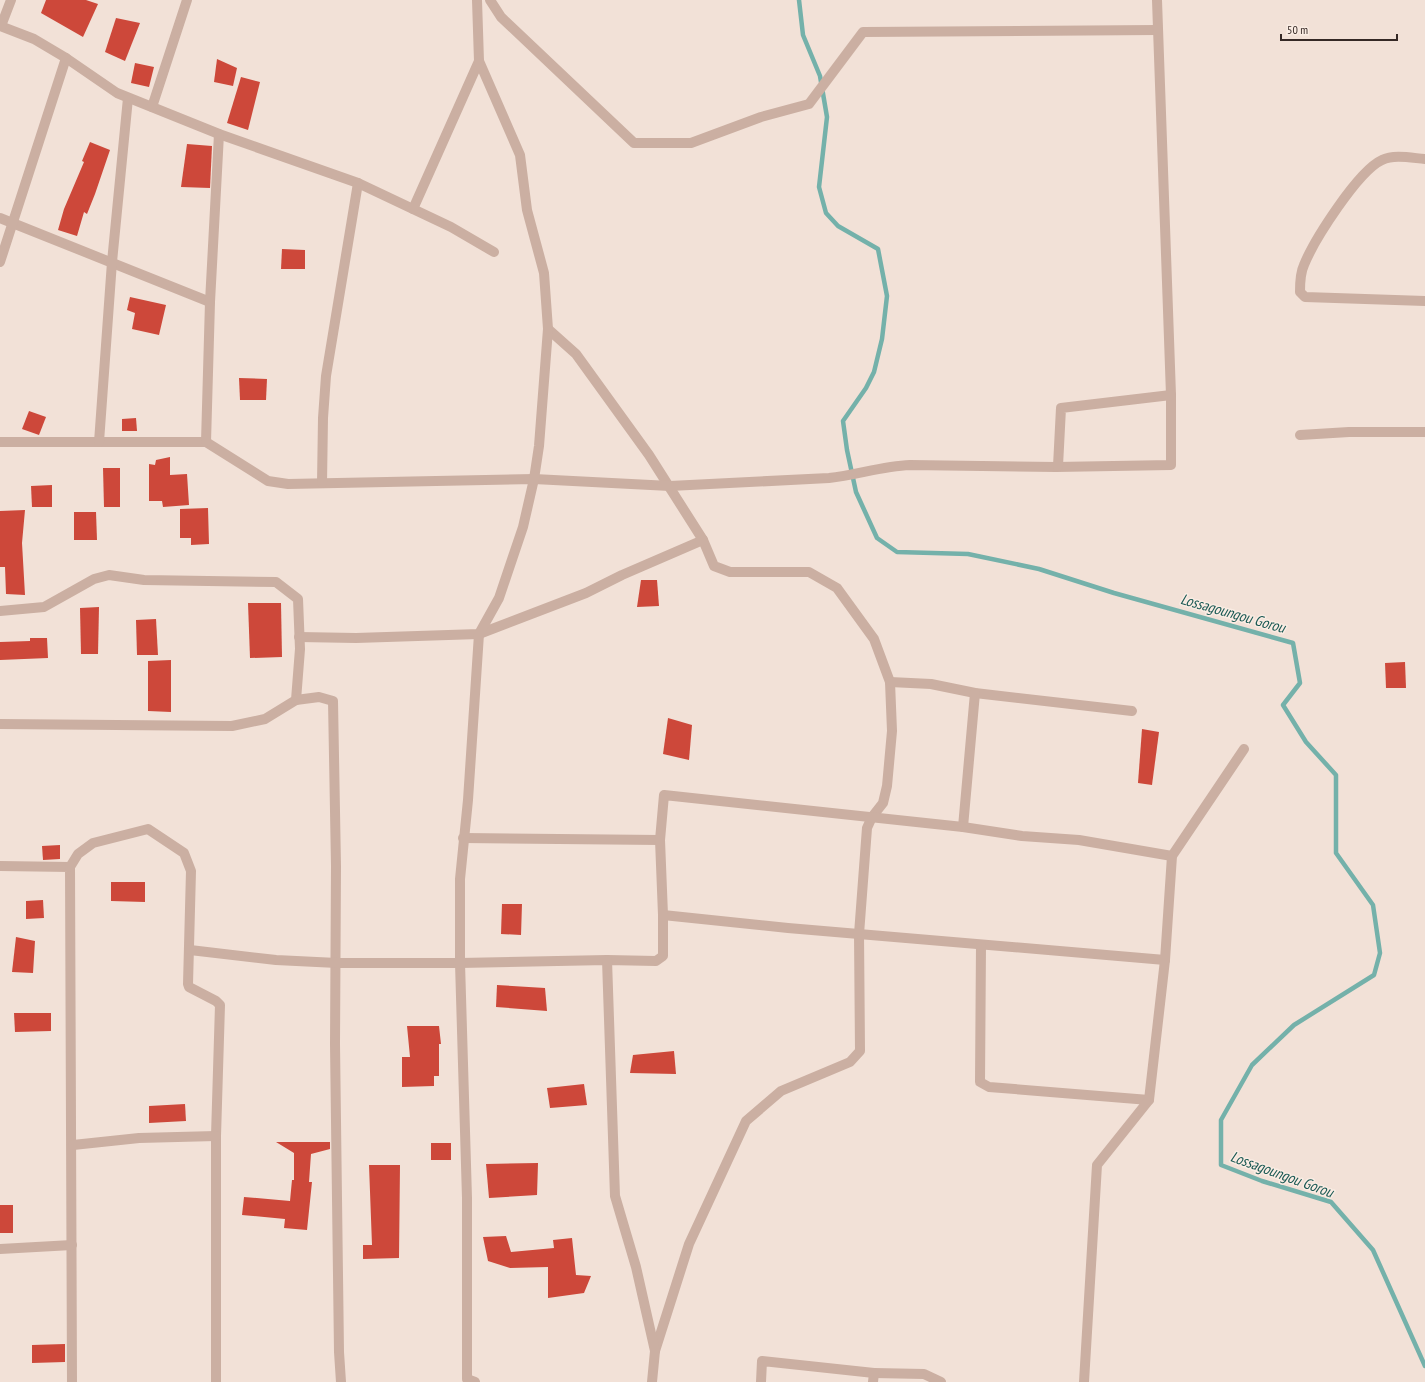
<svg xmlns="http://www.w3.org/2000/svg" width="1425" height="1382" viewBox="0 0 1425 1382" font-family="'PT Sans Narrow',sans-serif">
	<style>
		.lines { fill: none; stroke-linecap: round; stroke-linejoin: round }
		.stream { stroke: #74b1aa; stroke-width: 4.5 }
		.building { fill: #cd483a }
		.minor { stroke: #cbafa2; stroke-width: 10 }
		.labels { text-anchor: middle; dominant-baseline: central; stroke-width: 3; stroke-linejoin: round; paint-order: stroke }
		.water-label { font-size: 15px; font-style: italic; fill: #195853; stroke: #faece3 }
	</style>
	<rect width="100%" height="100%" fill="#f2e1d7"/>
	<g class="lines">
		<!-- stream -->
		<polyline class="stream" points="799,0 803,35 820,76 827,117 819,187 826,213 838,226 878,249 887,296 882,339 874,372 866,388 843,421 847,450 856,492 877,538 897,552 968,554 1039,569 1114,593 1293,643 1300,683 1283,705 1306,742 1336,775 1336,853 1373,905 1380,953 1374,975 1294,1025 1252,1065 1221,1120 1221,1165 1262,1181 1331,1202 1373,1250 1425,1366"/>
	</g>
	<!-- building -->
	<g class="building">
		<polygon points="46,0 86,0 98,4 83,37 41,13"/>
		<polygon points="116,18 140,23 125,61 105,52"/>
		<polygon points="217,59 237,68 233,86 214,82"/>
		<polygon points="135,63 154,67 149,87 131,83"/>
		<polygon points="241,77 260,82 248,130 227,123"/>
		<polygon points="90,142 110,150 95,194 87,214 84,212 77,236 58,230 64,209 84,162 82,161"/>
		<polygon points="187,144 212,146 210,188 181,187"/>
		<polygon points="282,249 305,250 305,269 281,269"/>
		<polygon points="130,297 166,305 159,335 132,329 135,313 127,310"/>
		<polygon points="239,378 267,379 266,400 240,400"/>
		<polygon points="29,411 46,417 39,435 22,429"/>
		<polygon points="136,418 137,431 122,431 122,419"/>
		<polygon points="170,457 170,475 187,474 189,505 163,507 162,501 149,501 149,464 155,465 156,460"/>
		<polygon points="103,468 120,468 120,507 104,507"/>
		<polygon points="52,485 52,507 32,507 31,486"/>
		<polygon points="208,508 209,544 191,545 191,538 180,538 180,509"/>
		<polygon points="25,510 22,543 25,595 6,594 5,567 0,567 0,511"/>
		<polygon points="74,512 96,512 97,540 74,540"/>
		<polygon points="641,580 657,580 659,606 637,607"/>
		<polygon points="248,603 281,603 282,657 250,658"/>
		<polygon points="99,607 98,654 81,654 80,608"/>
		<polygon points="156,619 158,655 137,655 136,620"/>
		<polygon points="30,638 47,638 48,658 0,660 0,642 30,641"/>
		<polygon points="171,660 171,712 148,711 148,661"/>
		<polygon points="1405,662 1406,688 1386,688 1385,663"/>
		<polygon points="668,718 692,725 689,760 663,754"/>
		<polygon points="1142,729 1159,732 1152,785 1138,783"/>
		<polygon points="60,845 60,859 43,860 42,846"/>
		<polygon points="111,882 145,882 145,902 111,901"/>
		<polygon points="43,900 44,918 26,919 26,901"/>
		<polygon points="502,904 522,904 521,935 501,934"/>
		<polygon points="16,937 35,941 33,973 12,972"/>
		<polygon points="497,985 545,988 547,1011 496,1007"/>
		<polygon points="14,1013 51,1013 51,1031 15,1032"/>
		<polygon points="407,1026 439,1026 441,1044 439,1044 439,1076 434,1076 434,1086 402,1087 402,1057 410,1057"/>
		<polygon points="674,1051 676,1074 630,1073 633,1055"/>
		<polygon points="584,1084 587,1105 550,1108 547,1088"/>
		<polygon points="185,1104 186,1121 149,1123 149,1106"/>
		<polygon points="276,1142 330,1142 330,1149 311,1154 309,1182 312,1182 307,1230 284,1228 285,1219 242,1215 244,1197 290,1201 292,1180 294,1180 294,1153"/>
		<rect x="431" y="1143" width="20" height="17"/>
		<polygon points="538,1163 537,1195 489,1198 486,1164"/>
		<polygon points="369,1165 400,1165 399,1258 363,1259 363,1245 372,1245"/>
		<rect x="0" y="1205" width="13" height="28"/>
		<polygon points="506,1236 511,1252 554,1248 553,1240 572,1238 576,1275 591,1276 584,1293 548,1298 548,1267 510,1268 488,1261 483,1237"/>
		<polygon points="65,1344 65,1362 32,1363 32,1345"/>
	</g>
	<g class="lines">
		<!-- minor -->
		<g class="minor">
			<polyline points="490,0 501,17 634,143 691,143 761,117 809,104 863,32 1157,30"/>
			<polyline points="0,26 34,39 66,58 117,93 219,134 358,183 451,227 494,252"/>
			<polyline points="1,26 11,0"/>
			<polyline points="152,107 187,0"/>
			<path d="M1425,159c-13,-1 -31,-5 -43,1 -24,11 -68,80 -78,105 -4,8 -4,19 -4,27l5,5 120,4"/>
			<polyline points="413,209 479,61"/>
			<polyline points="0,218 210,302"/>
			<polyline points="0,262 66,58"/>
			<polyline points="548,329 576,354 649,455 703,540 714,566 730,572 809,572 837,588 874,639 890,682 892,731 887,786 883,803 872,817 867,828 859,934 860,1051 850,1062 781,1091 746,1121 689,1244 655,1351"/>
			<polyline points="1300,435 1349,432 1425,432"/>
			<path d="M0,442h206l62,39 20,3 246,-5 136,7 159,-8c28,-3 53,-12 81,-13l146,2 115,-2v-70l-14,-395"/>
			<polyline points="99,442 112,262 128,98"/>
			<polyline points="206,442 210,302 219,134"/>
			<polyline points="1058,466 1061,408 1171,395"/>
			<polyline points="322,483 323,418 326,376 358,183"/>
			<polyline points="0,611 44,607 94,579 109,575 144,580 276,582 298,599 300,649 296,700 265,719 232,726 0,724"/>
			<polyline points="299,637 356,638 479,634 586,593 622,575 703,540"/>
			<polyline points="890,682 931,684 975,693 1132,711"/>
			<polyline points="296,700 319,697 333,701 336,866 335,1044 339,1352 341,1382"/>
			<polyline points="963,827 975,693"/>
			<polyline points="463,838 660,840"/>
			<polyline points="0,866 70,867 72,1382"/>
			<polyline points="70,867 78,854 93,843 148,829 184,853 191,871 188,984 189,987 216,1001 220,1005 216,1136 216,1382"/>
			<polyline points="663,915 788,928 1165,960"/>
			<polyline points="981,945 980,1082 989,1087 1149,1100"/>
			<polyline points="190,950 276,960 337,963 460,963 607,960 656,961 663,956 663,915 660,840 664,795 963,827 1022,836 1079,840 1172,856"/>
			<polyline points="607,960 615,1196 636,1267 655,1351 652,1382"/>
			<polyline points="73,1145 139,1138 216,1136"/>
			<polyline points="0,1249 72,1245"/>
			<polyline points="874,1373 924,1374 941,1382"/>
			<polyline points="475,1382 467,1379 467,1198 460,963 460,879 468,800 479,634 499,598 523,527 534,479 539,446 548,329 544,273 527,210 520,155 479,61 477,0"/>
			<polyline points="761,1382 762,1361 874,1373 873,1382"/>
			<polyline points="1084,1382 1097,1165 1149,1100 1165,960 1172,856 1244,749"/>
		</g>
	</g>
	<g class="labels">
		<!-- water labels -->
		<g class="water-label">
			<text transform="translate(1233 613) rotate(16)">Lossagoungou Gorou</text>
			<text transform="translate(1282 1174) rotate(20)">Lossagoungou Gorou</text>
		</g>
	</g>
	<!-- scale -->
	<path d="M1281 34v6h116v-6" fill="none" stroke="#352825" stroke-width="2"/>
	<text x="1287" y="34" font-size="12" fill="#352825" stroke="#faece3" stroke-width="3" paint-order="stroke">50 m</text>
</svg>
